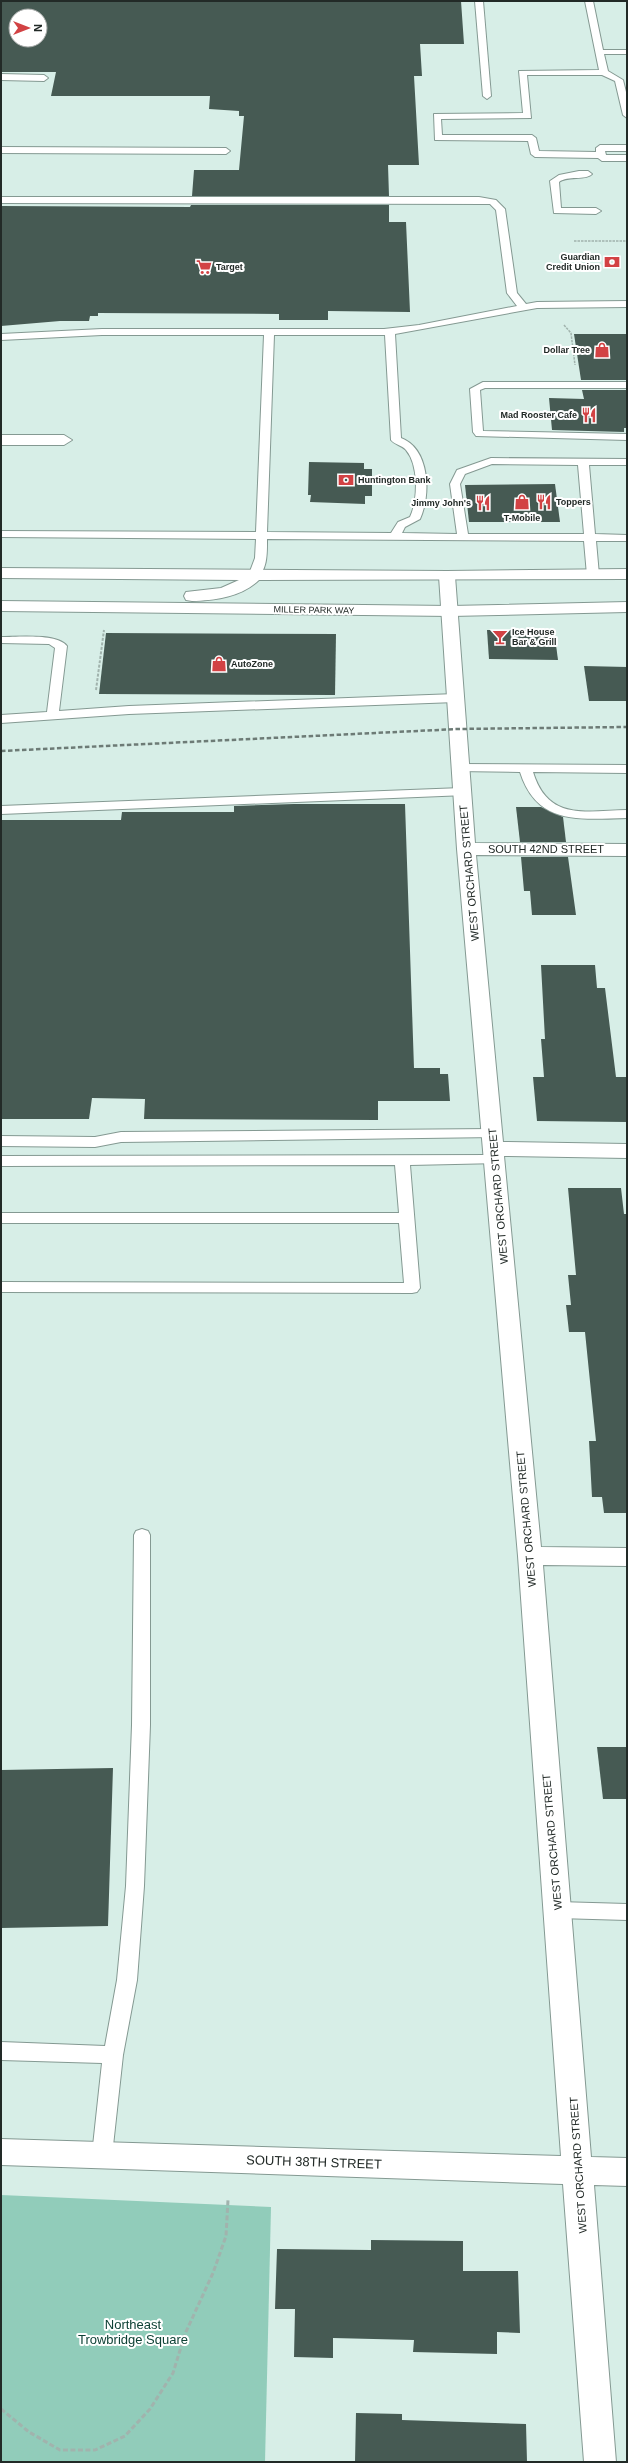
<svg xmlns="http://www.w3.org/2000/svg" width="628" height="2463" viewBox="0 0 628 2463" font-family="Arial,sans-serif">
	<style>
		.green { fill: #91ccba }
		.building { fill: #465a53; fill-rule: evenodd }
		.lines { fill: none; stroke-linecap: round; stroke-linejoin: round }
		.service-casing { stroke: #849992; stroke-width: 2 }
		.minor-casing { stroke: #849992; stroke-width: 2 }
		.secondary-casing { stroke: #849992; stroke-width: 2 }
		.path-far2 { stroke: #a1b3ad; stroke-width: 1.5; stroke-dasharray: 2.5 1; stroke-linecap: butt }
		.path-far1 { stroke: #a1b3ad; stroke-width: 2; stroke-dasharray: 3 1.5; stroke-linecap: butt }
		.path { stroke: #a1b3ad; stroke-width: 3; stroke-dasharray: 5 2.5; stroke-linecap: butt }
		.service { fill: #fff; fill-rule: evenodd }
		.minor { fill: #fff; fill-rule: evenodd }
		.secondary { fill: #fff; fill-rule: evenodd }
		.rail { stroke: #6d7b76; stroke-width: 2.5; stroke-dasharray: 4.5 2.5; stroke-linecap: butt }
		.labels { text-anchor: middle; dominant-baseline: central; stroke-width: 4; stroke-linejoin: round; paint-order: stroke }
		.far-poi-label { font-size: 9px; font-weight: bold; fill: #222a27; stroke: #fff; text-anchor: start }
		.far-street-label { font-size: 9px; fill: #222a27; stroke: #fff }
		.street-label { font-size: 11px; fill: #222a27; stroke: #fff }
		.near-street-label { font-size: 13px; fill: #222a27; stroke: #fff }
		.near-park-label { font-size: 13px; fill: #0e4236; stroke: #fff }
	</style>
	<rect width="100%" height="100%" fill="#d7eee7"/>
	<!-- green -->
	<polygon class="green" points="1,2195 271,2207 265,2462 1,2462"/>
	<!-- building -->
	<g class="building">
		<path d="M1,1h460l3,43h-44l2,32h-8l5,89h-31l1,31h-197l2,-26h45l5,-54h-5v-5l-30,-2 1,-13h-159l5,-24h-55zM16,16h24v24h-24z"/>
		<polygon points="191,205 389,205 389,222 406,222 410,312 328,311 328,320 279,320 279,314 98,313 98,316 90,316 89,321 60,321 1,326 1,206 190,207"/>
		<polygon points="574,334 627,334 627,380 581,380"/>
		<polygon points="582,390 627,390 627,428 624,428 624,432 552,430 549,398 584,399"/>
		<polygon points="309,462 364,463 364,469 372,469 372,496 365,496 365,504 310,502 311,495 308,495"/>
		<polygon points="555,484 560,522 469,522 465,485"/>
		<polygon points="487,630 554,630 558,660 489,659"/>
		<polygon points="106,633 336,634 335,695 99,694"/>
		<polygon points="584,666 627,667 627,701 589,701"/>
		<polygon points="294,804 405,804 414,1068 440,1068 440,1074 448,1074 450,1101 378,1101 378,1120 144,1119 145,1099 92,1098 89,1119 1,1119 1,820 121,820 122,812 234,812 234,806"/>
		<polygon points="516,807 541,807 563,817 566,842 520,842"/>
		<polygon points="521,857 568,857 576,915 532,915 530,891 524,891"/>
		<polygon points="541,965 595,965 597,988 605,988 616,1077 627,1077 627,1122 537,1121 533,1077 544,1077 541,1039 545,1039"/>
		<polygon points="568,1188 621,1188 624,1214 627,1214 627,1513 604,1513 602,1497 592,1497 589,1441 596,1441 585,1332 569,1332 566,1305 571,1305 568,1275 576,1275"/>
		<polygon points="597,1747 627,1747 627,1799 603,1799"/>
		<polygon points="113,1768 108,1926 1,1928 1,1770"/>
		<polygon points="371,2240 463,2241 463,2271 518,2271 520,2333 497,2332 497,2354 413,2352 414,2340 333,2338 333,2358 294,2357 295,2309 275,2309 277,2249 371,2250"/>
		<polygon points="356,2413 402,2414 402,2420 526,2424 527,2462 355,2462"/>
	</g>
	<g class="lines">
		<defs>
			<g id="service">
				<polygon points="475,1 483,1 491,96 487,99 483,96"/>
				<polygon points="585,1 593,1 603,50 627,50 627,54 604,54 608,71 623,80 627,96 627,118 623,115 615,81 602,75 527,75 531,118 441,119 442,135 532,135 536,138 539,151 596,152 596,148 600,145 627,145 627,151 605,151 606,155 627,155 627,161 602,161 598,158 535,157 531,154 528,141 435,140 434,114 523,113 519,71 599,70"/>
				<polygon points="1,74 44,75 48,78 44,81 1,80"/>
				<polygon points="1,147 226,148 230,151 226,154 1,153"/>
				<path d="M579,171h9l4,3c-7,7 -24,1 -33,8l2,26h35l5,3 -5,3 -42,-1 -4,-32 9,-6z"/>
				<path d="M1,197h478l17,3 9,9 12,84 9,11 11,-2 90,-1v6l-90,1 -142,26 6,104c29,11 30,57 19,81l-15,8 -3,6 55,1 -7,-50 7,-14 34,-12 136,1v6h-38l6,69 32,1v6h-31l3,34 -6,3 -6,-3 -3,-34 -317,-2c0,11 1,35 -12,38l-6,-3 6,-16 1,-19 -255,-2v-6l255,1 8,-197h-162l-101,5v-6l101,-5h282l35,-4 98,-19 -10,-13 -11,-83 -6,-6 -489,-1zM274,335h111l6,105c4,5 11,5 15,10 13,15 12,50 4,67l-12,5 -7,11 -124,-1zM492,464l86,1 6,69h-116l-8,-50 5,-10z"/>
				<polygon points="483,382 627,382 627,388 485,388 480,390 483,431 627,434 627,440 476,436 473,432 470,389"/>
				<path d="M1,637c16,0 56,-4 66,9l-8,65 70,-5 327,-12 6,4 -6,4 -327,12 -128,9v-8l46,-3 8,-64 -6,-4 -48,-1z"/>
				<path d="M460,764l167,1v8l-94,-1c15,49 52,39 94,38v8c-47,1 -90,8 -107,-46l-64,-1 -2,-3 2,-3z"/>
				<polygon points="462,788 468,792 466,795 1,814 1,806"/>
				<polygon points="492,1129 499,1134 497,1137 121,1142 95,1147 1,1146 1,1136 95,1137 121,1132"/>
				<polygon points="495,1155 502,1160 500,1163 410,1165 420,1288 417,1292 412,1293 1,1292 1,1282 404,1283 399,1223 1,1223 1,1213 399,1213 395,1165 1,1166 1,1156"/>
				<polygon points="142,1529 148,1531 150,1535 150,1725 144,1886 137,1980 123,2055 112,2155 109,2162 102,2164 95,2162 92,2155 102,2063 1,2060 1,2042 105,2046 117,1980 126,1886 132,1725 134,1535 136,1531"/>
				<polygon points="558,1902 627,1904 627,1920 558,1918 551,1916 549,1910 551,1904"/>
			</g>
			<g id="minor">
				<polygon points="1,435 64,435 72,440 64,445 1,445"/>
				<polygon points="447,571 453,573 455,576 475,843 627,844 627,856 476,855 503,1142 627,1144 627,1158 504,1156 541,1547 627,1548 627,1566 543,1565 591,2157 627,2158 627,2186 594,2185 616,2462 584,2462 563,2184 1,2165 1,2139 561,2156 518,1556 457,849 439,576 441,573"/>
			</g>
			<g id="secondary">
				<path d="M1,568l446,3 180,-2v10l-368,1c-18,17 -43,20 -67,21l-6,-1 -2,-4 2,-4 35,-4 18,-8 -238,-2z"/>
				<polygon points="1,601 451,606 627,602 627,612 451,616 1,611"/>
			</g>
		</defs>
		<!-- service casing -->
		<use href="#service" class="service-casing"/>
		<!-- minor casing -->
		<use href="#minor" class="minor-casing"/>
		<!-- secondary casing -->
		<use href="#secondary" class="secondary-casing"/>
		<!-- path-far2 -->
		<g class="path-far2">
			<polyline points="574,241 627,241"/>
			<polyline points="564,325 571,333 575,365"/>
		</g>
		<!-- path-far1 -->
		<polyline class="path-far1" points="96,690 104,630"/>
		<!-- path -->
		<polyline class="path" points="1,2409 29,2432 60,2450 95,2450 125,2436 150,2409 173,2373 185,2334 213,2273 226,2236 228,2200"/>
		<!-- service -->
		<use href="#service" class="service"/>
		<!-- minor -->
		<use href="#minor" class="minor"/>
		<!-- secondary -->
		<use href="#secondary" class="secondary"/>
		<!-- rail -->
		<polyline class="rail" points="1,751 458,729 627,727"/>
	</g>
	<!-- icons -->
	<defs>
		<symbol id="bank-bare" viewBox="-9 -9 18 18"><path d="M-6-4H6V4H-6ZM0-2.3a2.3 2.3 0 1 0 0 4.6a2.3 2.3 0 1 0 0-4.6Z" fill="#d24244" stroke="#fff" stroke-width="2.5" paint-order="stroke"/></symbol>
		<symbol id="supermarket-bare" viewBox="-9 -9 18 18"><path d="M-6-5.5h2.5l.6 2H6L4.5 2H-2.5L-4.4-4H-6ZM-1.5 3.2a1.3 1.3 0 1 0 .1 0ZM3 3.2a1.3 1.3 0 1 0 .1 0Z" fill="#d24244" stroke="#fff" stroke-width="2.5" paint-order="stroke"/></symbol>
		<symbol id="shop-bare" viewBox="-9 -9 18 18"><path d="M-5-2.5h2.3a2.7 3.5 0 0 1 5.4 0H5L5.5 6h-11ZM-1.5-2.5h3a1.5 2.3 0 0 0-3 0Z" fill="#d24244" stroke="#fff" stroke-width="2.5" paint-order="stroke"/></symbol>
		<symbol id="restaurant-bare" viewBox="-9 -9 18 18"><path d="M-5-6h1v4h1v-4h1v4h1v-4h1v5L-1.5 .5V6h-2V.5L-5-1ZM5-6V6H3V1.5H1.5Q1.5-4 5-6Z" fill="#d24244" stroke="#fff" stroke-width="2.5" paint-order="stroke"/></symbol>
		<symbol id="bar-bare" viewBox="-9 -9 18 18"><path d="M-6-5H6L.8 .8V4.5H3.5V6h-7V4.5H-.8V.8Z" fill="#d24244" stroke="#fff" stroke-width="2.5" paint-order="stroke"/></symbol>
	</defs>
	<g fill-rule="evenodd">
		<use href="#bank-bare" x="601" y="251" width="22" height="22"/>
		<use href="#supermarket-bare" x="193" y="256" width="22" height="22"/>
		<use href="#shop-bare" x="591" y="339" width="22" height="22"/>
		<use href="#restaurant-bare" x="578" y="404" width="22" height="22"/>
		<use href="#bank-bare" x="335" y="469" width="22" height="22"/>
		<use href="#shop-bare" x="511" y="491" width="22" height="22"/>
		<use href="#restaurant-bare" x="533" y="491" width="22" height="22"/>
		<use href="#restaurant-bare" x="472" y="492" width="22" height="22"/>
		<use href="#bar-bare" x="489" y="626" width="22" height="22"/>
		<use href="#shop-bare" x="208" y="653" width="22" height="22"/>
	</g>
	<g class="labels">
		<!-- far-poi labels -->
		<g class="far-poi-label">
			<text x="600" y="257" text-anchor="end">Guardian<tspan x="600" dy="10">Credit Union</tspan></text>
			<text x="216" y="267">Target</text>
			<text x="590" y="350" text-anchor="end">Dollar Tree</text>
			<text x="577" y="415" text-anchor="end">Mad Rooster Cafe</text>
			<text x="358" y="480">Huntington Bank</text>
			<text x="556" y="502">Toppers</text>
			<text x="471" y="503" text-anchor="end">Jimmy John's</text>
			<text x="522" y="518" text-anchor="middle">T-Mobile</text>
			<text x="512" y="632">Ice House<tspan x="512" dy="10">Bar &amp; Grill</tspan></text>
			<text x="231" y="664">AutoZone</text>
		</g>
		<!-- far-street labels -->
		<g class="far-street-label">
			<text transform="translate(314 610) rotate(1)">MILLER PARK WAY</text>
		</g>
		<!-- street labels -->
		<g class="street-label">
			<text x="546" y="849">SOUTH 42ND STREET</text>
			<text transform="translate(469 873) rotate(-95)">WEST ORCHARD STREET</text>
			<text transform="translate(498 1196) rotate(-95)">WEST ORCHARD STREET</text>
			<text transform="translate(526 1519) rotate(-95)">WEST ORCHARD STREET</text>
			<text transform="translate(552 1842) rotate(-95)">WEST ORCHARD STREET</text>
			<text transform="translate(578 2165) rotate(-94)">WEST ORCHARD STREET</text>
		</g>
		<!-- near-street labels -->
		<g class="near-street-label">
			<text transform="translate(314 2162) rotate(2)">SOUTH 38TH STREET</text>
		</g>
		<!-- near-park labels -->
		<g class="near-park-label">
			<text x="133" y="2324">Northeast<tspan x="133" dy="15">Trowbridge Square</tspan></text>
		</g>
	</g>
	<!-- border -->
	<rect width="628" height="2463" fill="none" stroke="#222a27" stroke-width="4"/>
	<!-- north arrow -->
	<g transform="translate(28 28) rotate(90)"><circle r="19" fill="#ffffff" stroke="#a7aaa9"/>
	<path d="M0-3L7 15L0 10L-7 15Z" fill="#d24244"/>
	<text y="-6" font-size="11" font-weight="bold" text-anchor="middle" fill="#222a27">N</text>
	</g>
</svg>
